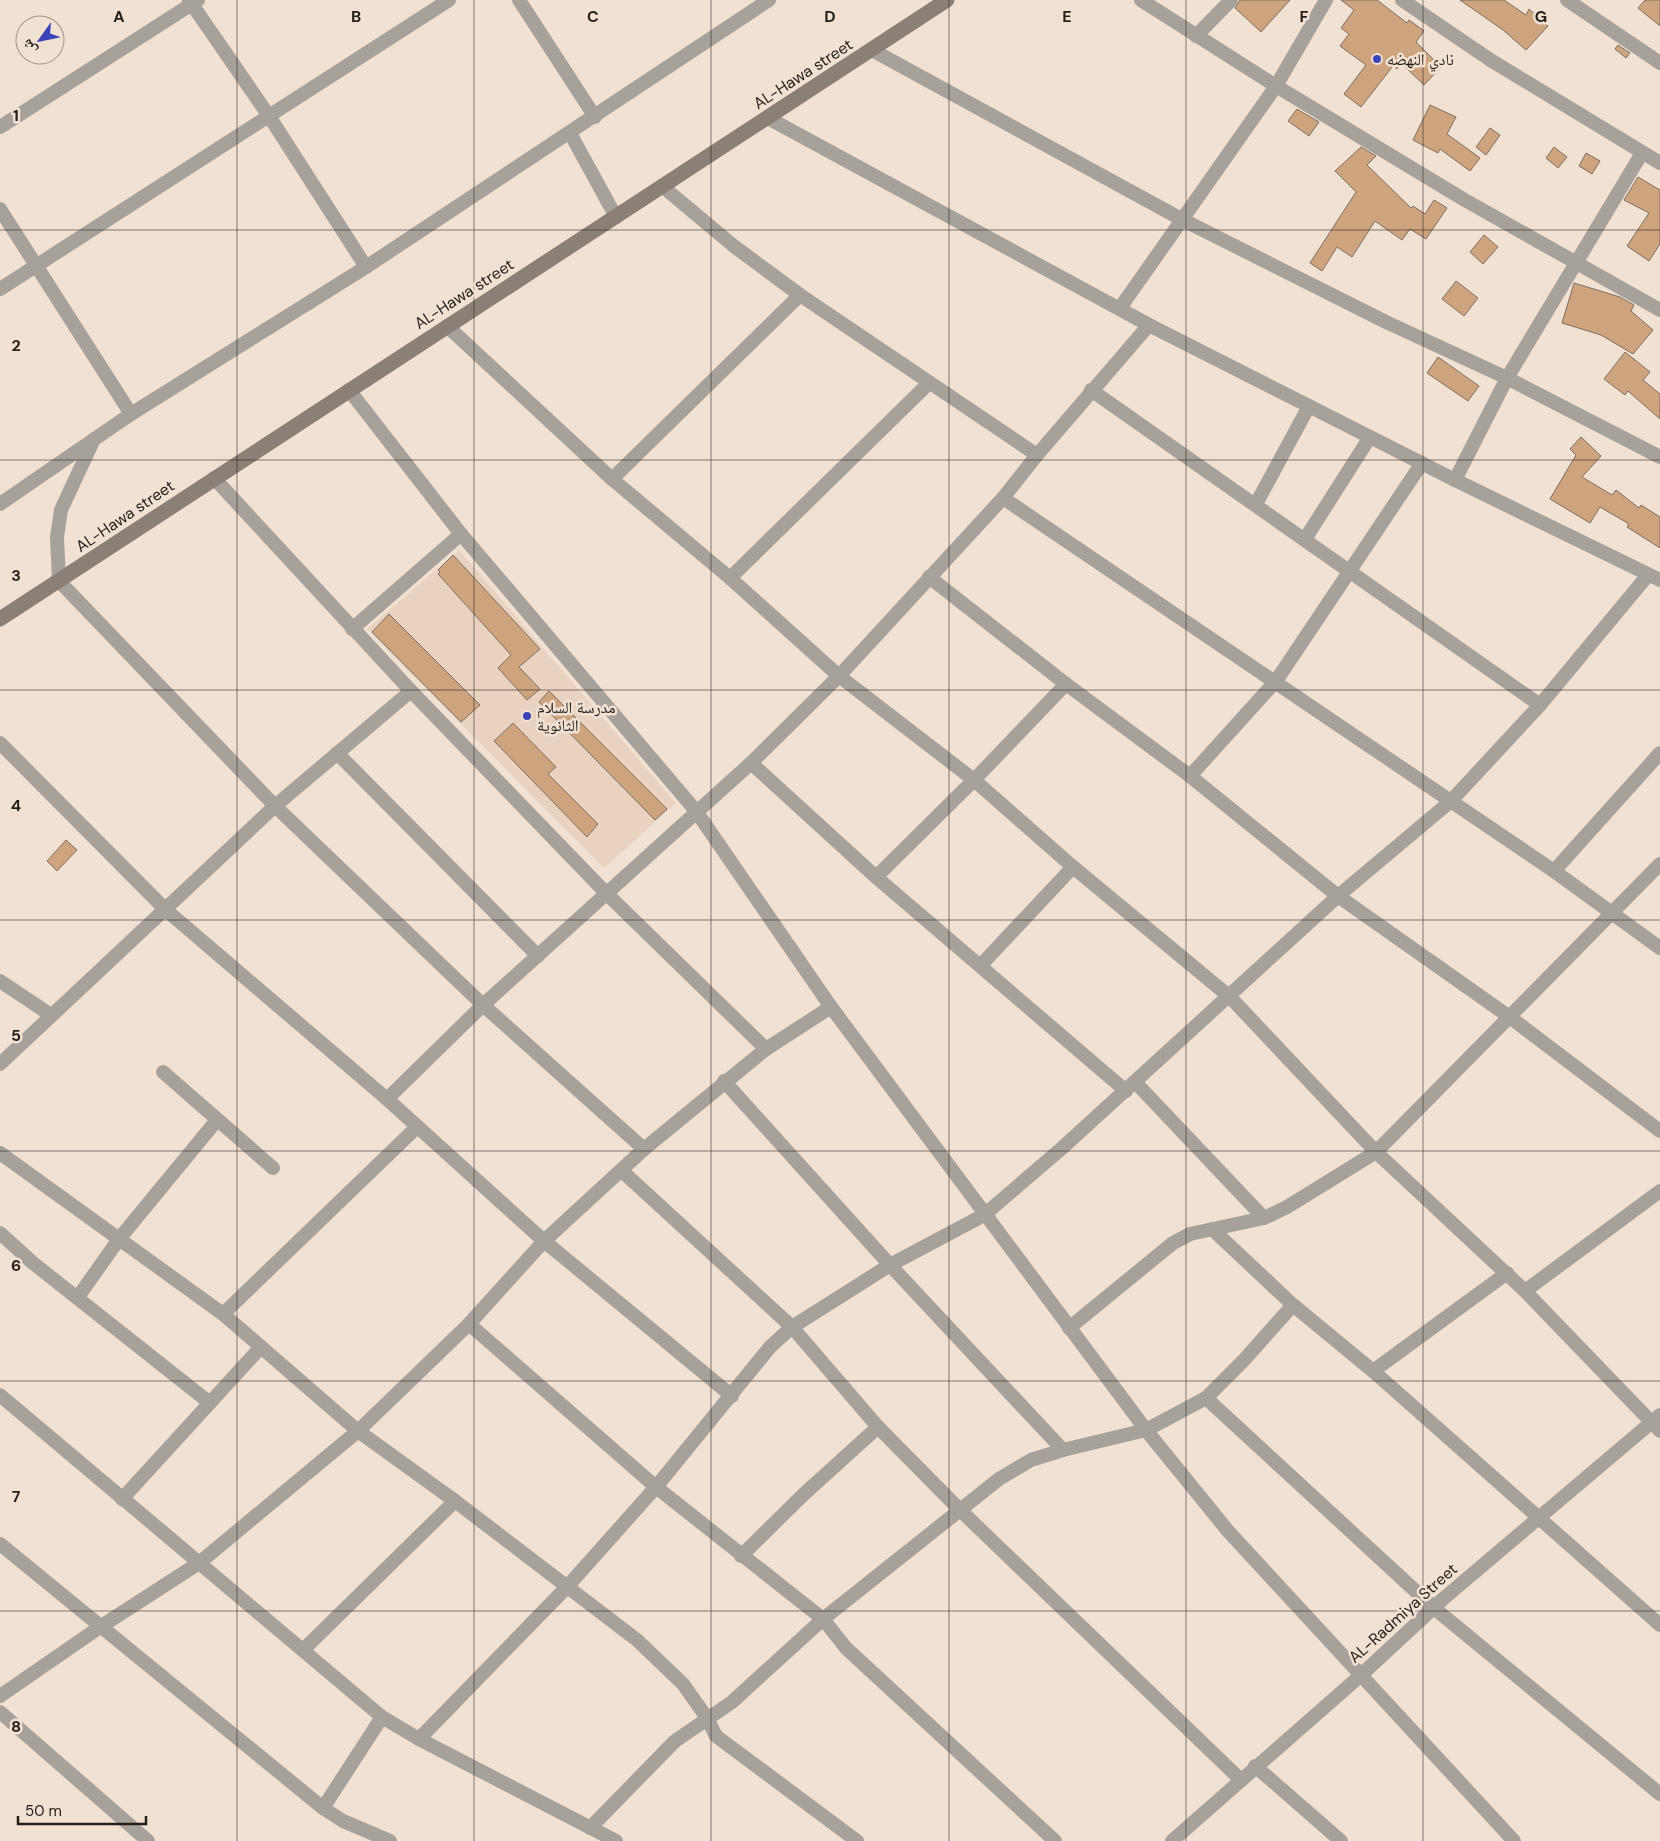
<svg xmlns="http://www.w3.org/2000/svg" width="1660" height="1841" viewBox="0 0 1660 1841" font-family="'DM Sans','Noto Naskh Arabic',sans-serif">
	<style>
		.built { fill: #e9d3c0 }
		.building { fill: #cea47f; stroke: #7d6f63 }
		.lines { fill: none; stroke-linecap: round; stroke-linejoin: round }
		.street { stroke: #a7a19b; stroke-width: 14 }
		.secondary { stroke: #8a8077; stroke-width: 15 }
		.grid { fill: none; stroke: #251f1a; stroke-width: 1; stroke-opacity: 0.55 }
		.poi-dot { fill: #3b43b7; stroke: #f1e1d3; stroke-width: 2 }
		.labels { text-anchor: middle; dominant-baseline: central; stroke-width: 5; stroke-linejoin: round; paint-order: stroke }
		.poi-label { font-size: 16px; fill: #251f1a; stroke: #f1e1d3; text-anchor: start }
		.street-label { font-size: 16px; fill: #251f1a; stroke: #f1e1d3 }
		.grid-label { font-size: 16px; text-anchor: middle; font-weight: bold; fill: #251f1a; stroke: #f1e1d3; stroke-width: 5; stroke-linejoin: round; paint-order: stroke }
	</style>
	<rect width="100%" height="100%" fill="#f1e1d3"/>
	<!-- built -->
	<polygon class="built" points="459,550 676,803 604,868 367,629"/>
	<!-- building -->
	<g class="building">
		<polygon points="1240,0 1290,0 1261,32 1235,8"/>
		<polygon points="1341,0 1377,0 1407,23 1409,20 1424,31 1416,42 1441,67 1424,85 1401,63 1397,69 1393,66 1361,107 1344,94 1366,65 1340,46 1349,34 1341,28 1354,10"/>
		<polygon points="1460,0 1504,0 1526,15 1529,9 1548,26 1526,50 1503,30"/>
		<polygon points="1645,0 1660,0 1660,26 1638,8"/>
		<polygon points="1618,45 1630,53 1626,58 1615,49"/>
		<polygon points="1430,105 1456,117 1447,134 1480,158 1470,171 1440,149 1438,153 1413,140"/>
		<polygon points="1297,109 1319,122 1309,136 1288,121"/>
		<polygon points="1490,128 1500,135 1486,155 1476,147"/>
		<polygon points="1361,147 1376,156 1367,165 1411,208 1413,206 1425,214 1434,200 1447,208 1426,239 1410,229 1402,240 1375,221 1352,257 1337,247 1322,271 1310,263 1356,192 1335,171"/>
		<polygon points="1554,147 1567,157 1558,168 1546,158"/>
		<polygon points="1586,153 1600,161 1592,174 1579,166"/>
		<polygon points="1638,177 1660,190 1660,244 1649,261 1627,246 1649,213 1624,200"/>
		<polygon points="1484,235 1498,247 1483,264 1470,252"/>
		<polygon points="1456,281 1478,298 1464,316 1442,299"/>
		<polygon points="1574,283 1620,297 1634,305 1631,311 1653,330 1633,354 1601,335 1562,323"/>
		<polygon points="1625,352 1650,372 1643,380 1660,394 1660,419 1628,391 1625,395 1604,379"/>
		<polygon points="1438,357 1479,386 1468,401 1427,373"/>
		<polygon points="1581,437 1601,456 1582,477 1612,495 1616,490 1639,508 1641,505 1660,517 1660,548 1627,527 1629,524 1600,507 1590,523 1550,499 1576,455 1570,449"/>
		<polygon points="453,555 540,649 519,667 540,689 527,700 498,668 511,655 438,574 440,572 438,570"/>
		<polygon points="389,614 480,705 461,722 372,632"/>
		<polygon points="549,691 667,809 655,820 539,702"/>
		<polygon points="513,723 556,767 548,774 598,824 587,837 494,741"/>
		<polygon points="66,840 77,850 57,871 47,861"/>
	</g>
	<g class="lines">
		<!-- street -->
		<g class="street">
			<polyline points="189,0 269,116 366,267"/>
			<polyline points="519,0 595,117"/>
			<polyline points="1141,0 1276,86 1463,199 1660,310"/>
			<polyline points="1402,0 1492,61 1660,163"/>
			<polyline points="1567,0 1660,63"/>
			<polyline points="1196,36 1231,0"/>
			<polyline points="872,50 1183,220 1386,322 1507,378 1660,457"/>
			<polyline points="768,118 1149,325 1455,480 1660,580"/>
			<polyline points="0,127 198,0"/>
			<polyline points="570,133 616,217"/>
			<polyline points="662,186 735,247 800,295 1037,455"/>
			<polyline points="0,209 131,414"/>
			<polyline points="0,289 449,0"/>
			<polyline points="1120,308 1276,86 1326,0"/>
			<polyline points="447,326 612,479 730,578 839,676 974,780 1073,867 1230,997 1376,1152 1525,1291 1660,1431"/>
			<polyline points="349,390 461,534 696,811 831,1007 1146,1430 1228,1531 1514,1841"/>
			<polyline points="1091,390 1540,705"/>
			<polyline points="94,439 61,510 57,537 59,581 275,806 483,1005 644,1149"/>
			<polyline points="214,478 411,691 607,894 766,1049"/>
			<polyline points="612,479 800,295"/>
			<polyline points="1455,480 1507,378 1642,153"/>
			<polyline points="1003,498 1554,871 1660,948"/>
			<polyline points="0,504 131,414 366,267 769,0"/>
			<polyline points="1256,504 1309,406"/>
			<polyline points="1305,539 1370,437"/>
			<polyline points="929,577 1066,684 1190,776 1338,896 1511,1018 1660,1131"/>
			<polyline points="730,578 929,383"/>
			<polyline points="352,629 461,534"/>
			<polyline points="0,743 166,910 387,1099 544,1241 732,1396"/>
			<polyline points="337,753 538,956"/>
			<polyline points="751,763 876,877 1126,1091"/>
			<polyline points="1190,776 1276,681 1422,463"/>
			<polyline points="1554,871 1660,753"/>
			<polyline points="876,877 974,780 1066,684"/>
			<polyline points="981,965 1073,867"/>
			<polyline points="0,981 51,1015"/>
			<polyline points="0,1064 275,806 411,691"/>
			<polyline points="163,1072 273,1168"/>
			<polyline points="724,1081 890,1265 1063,1450"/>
			<polyline points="1136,1083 1264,1218"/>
			<polyline points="387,1099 483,1005 751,763 839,676 1003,498 1037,455 1149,325"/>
			<polyline points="0,1153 223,1314 358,1431 455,1501 637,1640 683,1684 707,1718 716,1736 857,1841"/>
			<polyline points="622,1171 792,1327 878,1427 959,1509 1240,1779"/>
			<polyline points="1212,1229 1293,1305 1373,1371 1660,1625"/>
			<polyline points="0,1233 33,1263 210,1403"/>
			<polyline points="1525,1291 1660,1191"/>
			<polyline points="78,1297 119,1239 217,1120"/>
			<polyline points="223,1314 417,1127"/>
			<polyline points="469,1324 656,1487 823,1619 846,1648 1055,1841"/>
			<polyline points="1069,1328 1173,1243 1190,1234 1264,1218 1287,1207 1376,1152 1660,864"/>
			<polyline points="1373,1371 1507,1273"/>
			<polyline points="0,1395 382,1717 419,1739 616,1841"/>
			<polyline points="1206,1398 1434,1608 1660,1794"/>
			<polyline points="122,1499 261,1347"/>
			<polyline points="0,1544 323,1808 343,1821 390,1841"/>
			<polyline points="741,1556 804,1494 878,1427"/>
			<polyline points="303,1650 455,1501"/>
			<polyline points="0,1696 100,1627 199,1563 358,1431 469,1324 544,1241 644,1149 766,1049 831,1007"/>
			<polyline points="0,1712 148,1841"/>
			<polyline points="419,1739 566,1588 656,1487 770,1347 792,1327 890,1265 984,1215 1061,1149 1338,896 1451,801 1540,705 1648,575"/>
			<polyline points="1255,1766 1341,1841"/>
			<polyline points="323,1808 382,1717"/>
			<polyline points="590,1828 675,1741 732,1702 823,1619 999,1479 1031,1460 1063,1450 1146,1430 1206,1398 1244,1360 1293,1305"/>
			<polyline points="1172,1841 1360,1676 1443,1599 1660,1415"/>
		</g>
		<!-- secondary -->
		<polyline class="secondary" points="0,619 947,0"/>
	</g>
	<!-- grid -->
	<path class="grid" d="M237,0v1841M474,0v1841M711,0v1841M949,0v1841M1186,0v1841M1423,0v1841M0,230h1660M0,460h1660M0,690h1660M0,920h1660M0,1151h1660M0,1381h1660M0,1611h1660"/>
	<!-- markers -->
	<g class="poi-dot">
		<circle cx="1377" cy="59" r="5"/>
		<circle cx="527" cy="716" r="5"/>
	</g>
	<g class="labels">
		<!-- poi labels -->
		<g class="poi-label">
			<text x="1387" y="59">نادي النهضه</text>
			<text x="537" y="707">مدرسة السلام<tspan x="537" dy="18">الثانوية</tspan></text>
		</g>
		<!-- street labels -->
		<g class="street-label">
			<text transform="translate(803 74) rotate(-33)">AL-Hawa street</text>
			<text transform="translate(464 294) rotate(-33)">AL-Hawa street</text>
			<text transform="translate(125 516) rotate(-34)">AL-Hawa street</text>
			<text transform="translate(1403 1613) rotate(-42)">AL-Radmiya Street</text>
		</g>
	</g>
	<g class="grid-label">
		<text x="119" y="22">A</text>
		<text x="356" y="22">B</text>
		<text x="593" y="22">C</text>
		<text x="830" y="22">D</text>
		<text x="1067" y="22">E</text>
		<text x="1304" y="22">F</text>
		<text x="1541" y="22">G</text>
		<text x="16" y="121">1</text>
		<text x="16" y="351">2</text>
		<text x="16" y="581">3</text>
		<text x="16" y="811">4</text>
		<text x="16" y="1041">5</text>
		<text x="16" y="1271">6</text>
		<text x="16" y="1502">7</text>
		<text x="16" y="1732">8</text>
	</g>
	<!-- north arrow -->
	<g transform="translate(40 40) rotate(237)"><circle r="24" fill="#f1e1d3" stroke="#9f9389"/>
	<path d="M0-4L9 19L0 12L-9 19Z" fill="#3b43b7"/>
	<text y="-8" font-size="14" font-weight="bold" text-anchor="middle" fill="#251f1a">ش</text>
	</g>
	<!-- scale -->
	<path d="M18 1816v8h128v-8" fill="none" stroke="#251f1a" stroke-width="2.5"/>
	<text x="25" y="1816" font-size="15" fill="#251f1a" stroke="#f1e1d3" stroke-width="4" paint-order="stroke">50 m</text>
</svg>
